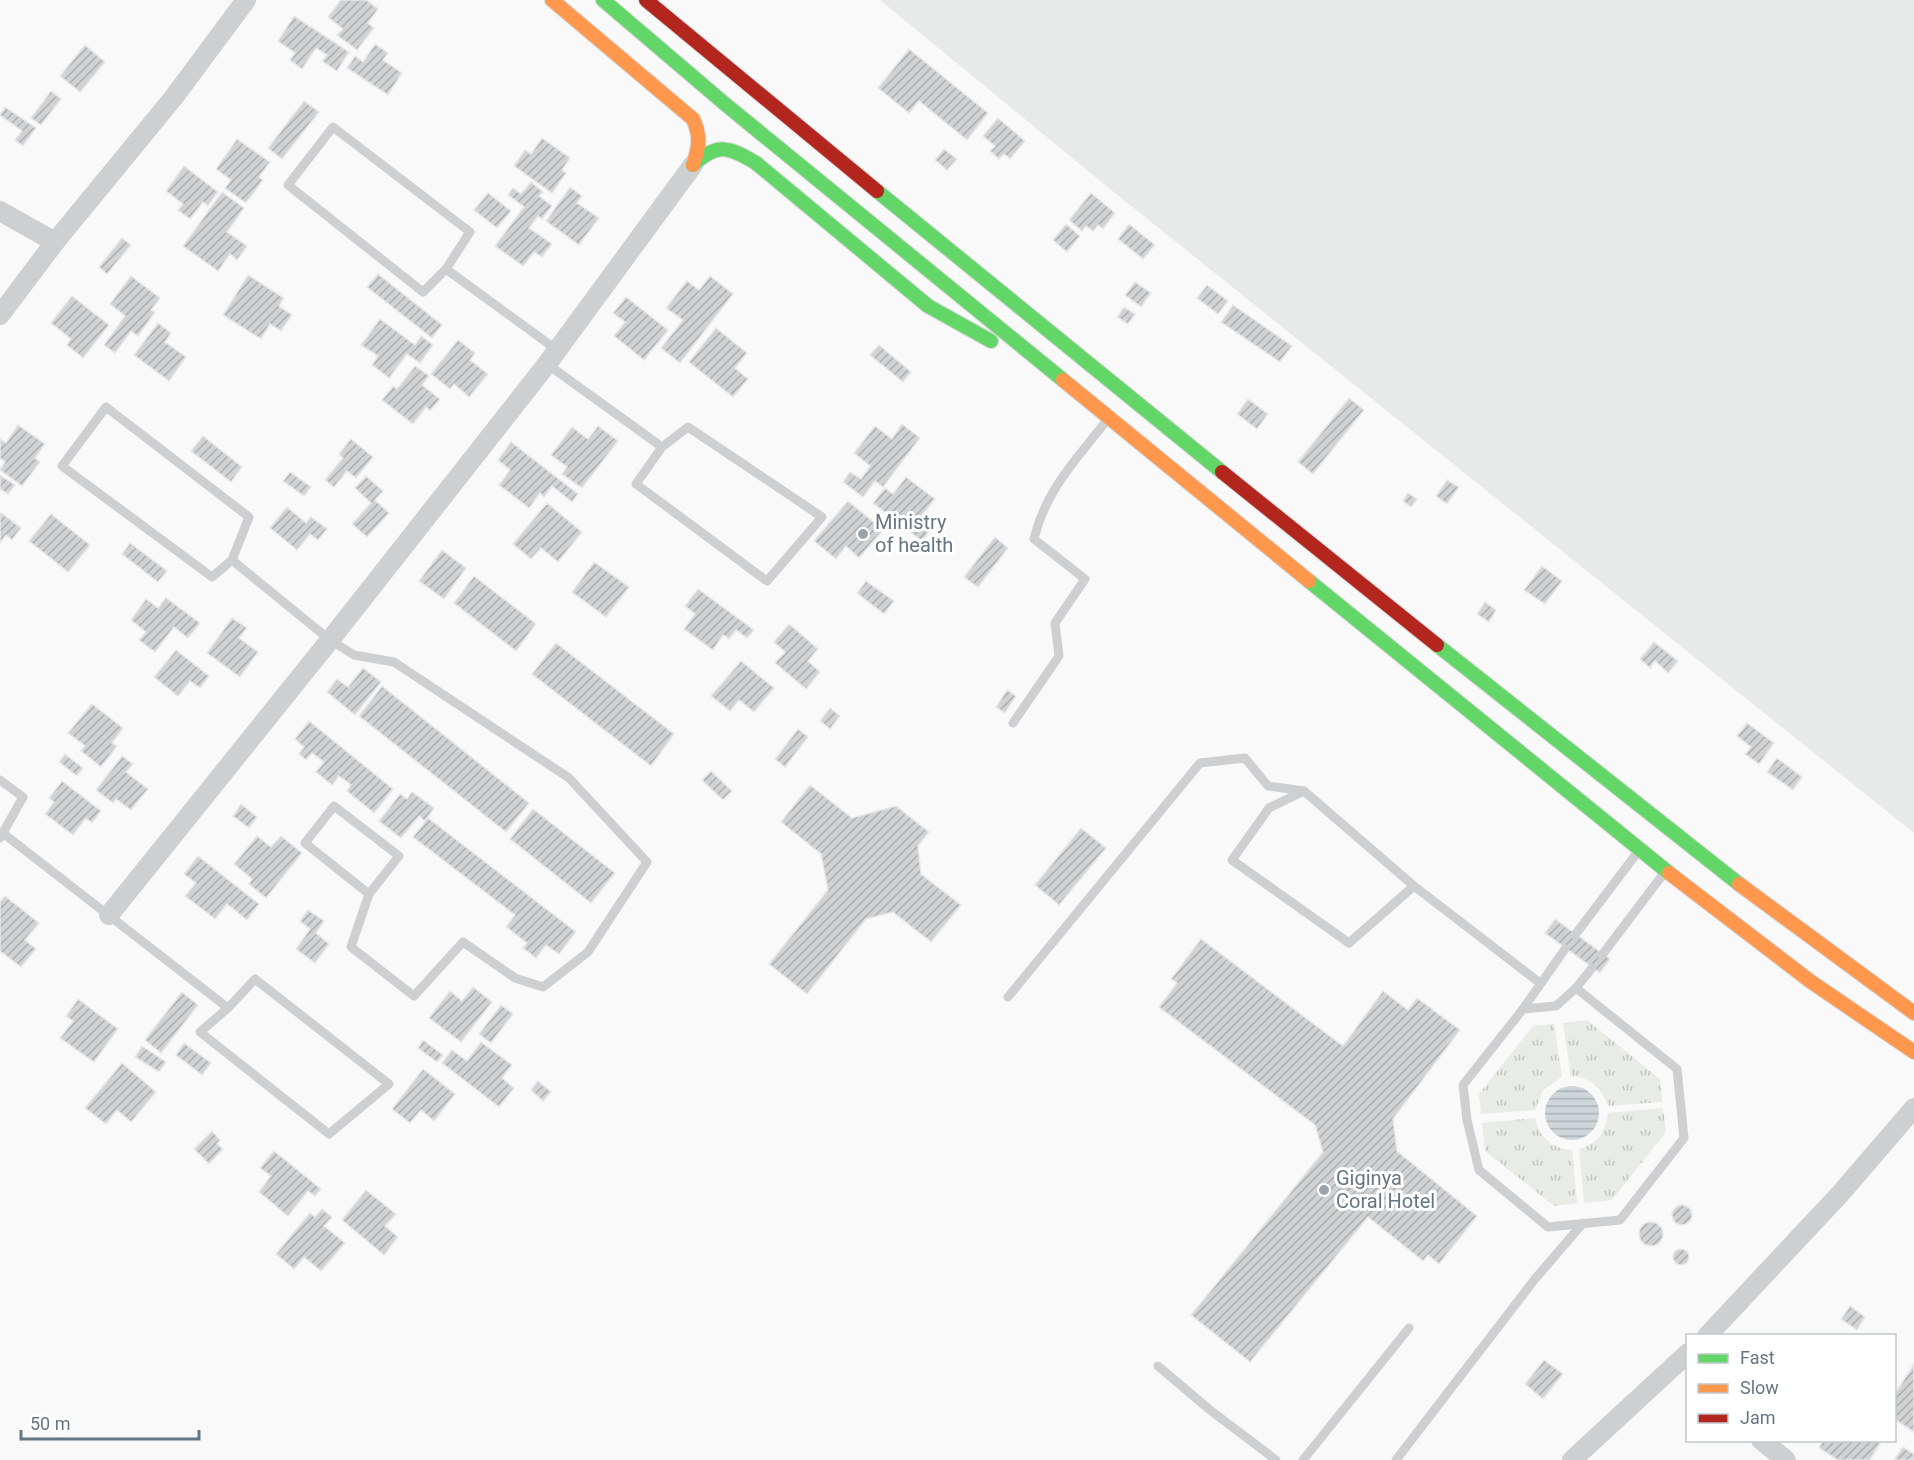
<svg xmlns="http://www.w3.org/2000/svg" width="1914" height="1460" viewBox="0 0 1914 1460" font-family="Roboto,sans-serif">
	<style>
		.built { fill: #e8e9e9 }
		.grass { fill: url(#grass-tufts) }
		.water { fill: url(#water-rules) }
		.building { fill: url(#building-hatch); stroke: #e8e8e8; stroke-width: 1.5 }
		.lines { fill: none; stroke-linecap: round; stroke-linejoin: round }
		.fast-casing { stroke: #d5d6d7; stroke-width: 16 }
		.slow-casing { stroke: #d5d6d7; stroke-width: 16 }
		.jam-casing { stroke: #d5d6d7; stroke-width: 16 }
		.lane { stroke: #cecfd0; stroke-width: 9 }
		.street { stroke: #cecfd0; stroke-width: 20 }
		.fast { stroke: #63d668; stroke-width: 14 }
		.slow { stroke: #ff974d; stroke-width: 14 }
		.jam { stroke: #b3261e; stroke-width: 14 }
		.poi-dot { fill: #99a4ac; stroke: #fff; stroke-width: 2 }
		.labels { text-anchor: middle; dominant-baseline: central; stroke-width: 6; stroke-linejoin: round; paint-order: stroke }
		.poi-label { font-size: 20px; fill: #657683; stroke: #fff; text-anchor: start }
	</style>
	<defs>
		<pattern id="grass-tufts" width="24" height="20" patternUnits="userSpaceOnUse" patternTransform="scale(1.5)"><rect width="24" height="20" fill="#e8ebe6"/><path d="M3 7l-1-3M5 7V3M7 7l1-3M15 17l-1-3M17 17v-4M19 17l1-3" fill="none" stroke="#c0c3c0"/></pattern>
		<pattern id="water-rules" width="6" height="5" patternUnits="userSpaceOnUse" patternTransform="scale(1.5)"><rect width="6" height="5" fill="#ced6d9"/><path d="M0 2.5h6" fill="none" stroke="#abb2b5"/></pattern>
		<pattern id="building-hatch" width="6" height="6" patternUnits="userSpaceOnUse" patternTransform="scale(1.5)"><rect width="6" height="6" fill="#d0d2d3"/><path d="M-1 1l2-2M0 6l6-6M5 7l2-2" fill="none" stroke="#acafb1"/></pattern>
	</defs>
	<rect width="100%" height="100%" fill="#f9f9f9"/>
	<!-- built -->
	<polygon class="built" points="880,0 1914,0 1914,833 1105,185"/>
	<!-- grass -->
	<g class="grass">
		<path d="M1587,1020l73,59 2,23 -54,4c-6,-18 -18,-29 -37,-30l-8,-53z"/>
		<polygon points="1554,1024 1562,1077 1543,1090 1535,1110 1481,1114 1479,1094 1533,1026"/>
		<path d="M1663,1108l3,24 -54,68 -28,3 -5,-54c18,-5 27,-17 29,-36z"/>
		<path d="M1535,1118c4,19 18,31 37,32l5,53 -23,3 -69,-55 -3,-28z"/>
	</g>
	<!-- water -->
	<circle class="water" cx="1572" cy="1113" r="27"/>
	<!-- building -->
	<g class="building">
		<polygon points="341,0 366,0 378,9 368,23 374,28 357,50 337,35 343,29 328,17"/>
		<polygon points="294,16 349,52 337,71 322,61 327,55 316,48 302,69 290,60 295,53 278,41"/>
		<polygon points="375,44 388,53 383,60 402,73 388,95 347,68 355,56 363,62"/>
		<polygon points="85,45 105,62 80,92 60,76"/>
		<polygon points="909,49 988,113 967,140 919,101 909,113 878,88"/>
		<polygon points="51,91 61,99 41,125 31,118"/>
		<polygon points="304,101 319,112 282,159 268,148"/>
		<polygon points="5,107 36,128 23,146 15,140 22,131 0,115"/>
		<polygon points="998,118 1025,141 1010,159 1004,154 999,159 990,151 995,146 983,136"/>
		<polygon points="542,138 570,158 562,170 566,173 552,193 514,166 525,150 531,154"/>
		<polygon points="237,139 270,162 259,177 263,180 246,203 225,188 231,180 216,169"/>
		<polygon points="944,149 957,159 947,170 935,160"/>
		<polygon points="184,166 218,192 208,206 203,202 190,219 178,210 183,204 166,191"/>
		<polygon points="531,182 543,192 539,196 552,206 542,219 538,216 529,228 552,244 542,257 534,252 523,266 495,246 524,207 508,195 513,188 521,194"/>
		<polygon points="570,187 582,196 577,203 599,218 579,245 546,221"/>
		<polygon points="222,192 244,208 227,232 247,246 237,260 230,254 218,271 183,246"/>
		<polygon points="488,193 511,211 497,228 474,210"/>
		<polygon points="1091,193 1115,213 1103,229 1098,225 1093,231 1086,226 1082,231 1069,220"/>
		<polygon points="1066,224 1080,236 1067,252 1053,240"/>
		<polygon points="1129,224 1155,245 1143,259 1118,239"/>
		<polygon points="122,238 131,245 107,274 99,267"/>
		<polygon points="378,274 442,325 432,338 367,287"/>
		<polygon points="248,275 284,298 279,306 292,315 281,331 270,324 261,339 223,315"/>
		<polygon points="131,276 160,298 151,310 155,312 138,336 131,331 115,353 104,345 125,316 110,304"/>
		<polygon points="710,276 733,294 680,363 661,348 683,320 666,308 687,281 699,290"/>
		<polygon points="1135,282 1151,293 1141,307 1125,295"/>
		<polygon points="1207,285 1228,301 1218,314 1197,298"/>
		<polygon points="72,296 109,325 83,358 67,345 71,339 51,323"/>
		<polygon points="626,297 668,330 644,360 614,336 625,322 613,313"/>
		<polygon points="1233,305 1292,346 1280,362 1221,322"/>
		<polygon points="1124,307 1135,314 1128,324 1117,317"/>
		<polygon points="380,319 415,345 421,336 433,345 420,363 407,354 389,378 372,365 378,356 361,345"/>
		<polygon points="158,323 171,333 165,342 186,357 169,381 134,355"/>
		<polygon points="716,328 747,353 735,368 748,379 733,397 689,362"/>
		<polygon points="458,340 475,353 470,360 488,374 469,397 454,384 450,389 431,374"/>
		<polygon points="879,345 911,372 903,382 870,355"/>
		<polygon points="415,366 429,376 422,385 440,399 430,411 426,407 413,424 382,400 393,386 397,389"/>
		<polygon points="1349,398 1364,410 1313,474 1298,462"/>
		<polygon points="1248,399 1268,414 1257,429 1237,414"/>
		<polygon points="902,424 920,438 883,487 875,481 863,497 843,482 850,472 861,479 870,466 854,453 875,426 892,439"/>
		<polygon points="18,425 45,444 35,458 40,462 22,486 0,470 5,462 0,458 0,439 6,443"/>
		<polygon points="598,426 618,441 582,488 562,474 567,467 551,455 572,427 588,439"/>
		<polygon points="203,436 242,467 231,482 191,451"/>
		<polygon points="351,439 373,457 356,478 347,471 334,487 325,480 343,458 339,454"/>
		<polygon points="511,442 578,494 572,502 552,486 544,497 540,493 529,508 499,485 510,470 498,460"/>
		<polygon points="290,472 311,487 304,496 283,481"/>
		<polygon points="0,475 15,485 8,494 0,489"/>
		<polygon points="366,476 383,491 375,500 389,513 367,537 352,524 371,503 355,488"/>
		<polygon points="906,477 935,499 923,514 935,523 922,541 873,503 885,488 893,494"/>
		<polygon points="1447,480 1459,487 1447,504 1436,496"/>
		<polygon points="1408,493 1417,499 1411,507 1403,501"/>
		<polygon points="848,501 883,530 859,558 846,546 836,559 814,541"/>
		<polygon points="547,503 582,532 558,562 541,548 531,559 513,544"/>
		<polygon points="287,507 306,523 311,517 327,529 318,540 310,534 297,550 270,528"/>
		<polygon points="0,512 21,528 12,540 6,535 0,543"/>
		<polygon points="51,514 90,545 68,572 29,541"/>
		<polygon points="995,537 1008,548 978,587 964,577"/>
		<polygon points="130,543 167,571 158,582 122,554"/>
		<polygon points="442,550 466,568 444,599 419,581"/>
		<polygon points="594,562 629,587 606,617 572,592"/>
		<polygon points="1542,566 1562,581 1545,604 1524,590"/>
		<polygon points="474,576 536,624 516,651 454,603"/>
		<polygon points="866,581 894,601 884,614 857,593"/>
		<polygon points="698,589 754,630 747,638 736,630 729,639 723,635 713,650 684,629 695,614 685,606"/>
		<polygon points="166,598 200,623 188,638 174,627 155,652 139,640 146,632 131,620 146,599 158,608"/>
		<polygon points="1485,602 1496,610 1489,622 1477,614"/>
		<polygon points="232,618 247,628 239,638 258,652 240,677 207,653"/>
		<polygon points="789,624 818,649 808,661 820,672 806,689 775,663 785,652 774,642"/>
		<polygon points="1654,642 1678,661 1668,673 1655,661 1650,668 1640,659"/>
		<polygon points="556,643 674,734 651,766 532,674"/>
		<polygon points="176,650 209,676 200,688 190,681 178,696 154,677"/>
		<polygon points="741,661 774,688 754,712 739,700 730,711 711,696"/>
		<polygon points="363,668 381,682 355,715 327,692 337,679 348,687"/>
		<polygon points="382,686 529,803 506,832 359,716"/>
		<polygon points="1007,690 1016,696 1005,713 996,707"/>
		<polygon points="92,704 123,728 112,743 117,746 101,767 81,751 85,746 68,733"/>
		<polygon points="830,708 840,716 830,729 820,721"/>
		<polygon points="309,721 393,789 374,813 347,791 351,785 339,776 332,785 316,772 324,762 312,753 306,760 299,754 304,747 295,739"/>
		<polygon points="1747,723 1774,743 1759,764 1745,754 1751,747 1737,736"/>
		<polygon points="798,729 808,737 785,767 775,759"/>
		<polygon points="65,754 83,768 77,776 59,762"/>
		<polygon points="122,756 133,764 126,772 148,789 131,810 116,799 113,803 96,790"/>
		<polygon points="1777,758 1802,777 1793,790 1767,772"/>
		<polygon points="711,771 732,791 723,800 702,780"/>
		<polygon points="62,781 101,811 92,823 86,818 73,835 45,814 54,802 49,798"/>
		<polygon points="810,785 852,818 896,806 929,832 918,846 921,874 961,905 931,942 893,912 866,919 807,994 769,964 828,890 821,854 781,822"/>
		<polygon points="412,792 434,808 425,821 419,816 401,838 379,821 400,794 407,799"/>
		<polygon points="241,804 257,817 249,828 233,816"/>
		<polygon points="533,809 615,873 591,903 510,839"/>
		<polygon points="428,818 576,932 559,954 546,945 536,958 523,948 527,943 506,927 515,915 413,837"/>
		<polygon points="1081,828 1106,848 1059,905 1035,885"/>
		<polygon points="257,836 271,847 281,836 302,853 266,898 249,884 252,879 234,864"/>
		<polygon points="198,856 259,904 247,920 227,904 215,919 185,896 196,883 184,874"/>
		<polygon points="5,896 39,923 25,940 36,949 21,967 0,951 0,902"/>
		<polygon points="308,910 324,921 316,933 329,944 315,963 296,949 310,929 300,921"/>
		<polygon points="1555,919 1610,959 1600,973 1545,933"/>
		<polygon points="1201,939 1343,1046 1383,991 1408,1010 1417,998 1460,1030 1393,1119 1397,1151 1477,1216 1439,1264 1428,1255 1423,1261 1368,1217 1250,1362 1191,1315 1323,1152 1315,1125 1159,1007 1177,983 1171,979"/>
		<polygon points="473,987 492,1002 461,1042 429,1018 450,991 462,1001"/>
		<polygon points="182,992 198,1005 161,1053 145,1040"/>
		<polygon points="78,999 118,1029 94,1062 60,1038 73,1021 66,1016"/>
		<polygon points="501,1005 513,1014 491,1043 479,1034"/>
		<polygon points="423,1040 443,1055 437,1062 418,1048"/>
		<polygon points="481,1042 512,1065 502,1078 514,1088 499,1107 442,1063 452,1050 467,1061"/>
		<polygon points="184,1043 211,1063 202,1075 176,1055"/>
		<polygon points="142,1046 166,1062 159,1072 135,1057"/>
		<polygon points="122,1063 156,1092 131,1122 117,1110 106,1124 85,1108"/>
		<polygon points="423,1069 455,1094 434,1121 421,1110 410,1123 392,1109"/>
		<polygon points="538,1081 551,1092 543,1101 531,1090"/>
		<polygon points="212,1131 220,1140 217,1144 223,1149 209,1164 194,1149"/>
		<polygon points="274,1151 321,1189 315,1196 308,1191 288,1216 259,1192 271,1176 260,1168"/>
		<polygon points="366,1190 396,1214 385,1226 398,1237 384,1255 342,1220"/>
		<circle cx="1682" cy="1215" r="10"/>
		<polygon points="322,1209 332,1217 324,1226 345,1243 321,1271 304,1257 294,1269 276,1254 310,1213 315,1217"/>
		<circle cx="1651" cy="1234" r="12"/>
		<circle cx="1681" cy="1257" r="8"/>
		<polygon points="1850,1306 1865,1317 1857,1330 1841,1319"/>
		<polygon points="1544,1360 1563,1374 1543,1399 1525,1384"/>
		<polygon points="1914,1364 1914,1432 1894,1419 1894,1395"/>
		<polygon points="1823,1440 1882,1440 1870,1460 1838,1460 1819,1448"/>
		<polygon points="1903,1447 1914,1454 1914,1460 1894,1460"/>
	</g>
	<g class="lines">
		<defs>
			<g id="fast">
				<polyline points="603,0 725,104 1063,380"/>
				<path d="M693,165c25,-23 36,-18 63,-2l172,143 63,35"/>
				<polyline points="877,191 1222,472"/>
				<polyline points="1309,581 1669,873"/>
				<polyline points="1437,645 1739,884"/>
			</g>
			<g id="slow">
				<path d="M552,0l141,119c8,17 6,29 0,46"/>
				<polyline points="1063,380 1309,581"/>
				<polyline points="1669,873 1810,981 1914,1052"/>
				<polyline points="1739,884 1914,1013"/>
			</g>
			<g id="jam">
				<polyline points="646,0 877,191"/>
				<polyline points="1222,472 1437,645"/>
			</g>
		</defs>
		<!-- fast casing -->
		<use href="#fast" class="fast-casing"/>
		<!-- slow casing -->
		<use href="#slow" class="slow-casing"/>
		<!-- jam casing -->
		<use href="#jam" class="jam-casing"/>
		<!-- lane -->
		<g class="lane">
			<polyline points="446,269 470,232 333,127 288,185 423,292 446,269 557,350"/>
			<polyline points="547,364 662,447 688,427 822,517 767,581 636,484 662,447"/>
			<polygon points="106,407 249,517 232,560 212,577 62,466"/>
			<polyline points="232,560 330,640 354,655 394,662 569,778 647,862 588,952 543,987 515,978 463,942 414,996 351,947 369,894 399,856 334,806 305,843 369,894"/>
			<path d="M1013,723l46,-67 -4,-33 30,-44 -51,-40c12,-50 43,-80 73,-119"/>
			<polyline points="0,780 23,797 0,838"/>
			<polyline points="1304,791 1269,808 1232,860 1349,943 1414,886"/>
			<polyline points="4,834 228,1008 255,979 389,1084 329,1134 200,1032 228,1008"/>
			<polyline points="1575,935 1637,853"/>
			<polyline points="1602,955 1664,873"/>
			<polygon points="1576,988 1677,1069 1684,1138 1620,1220 1548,1227 1479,1170 1467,1120 1463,1085 1523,1009 1556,1006"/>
			<polyline points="1576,988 1592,968"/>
			<polyline points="1008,997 1200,763 1245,758 1268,786 1304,791 1414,886 1540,983"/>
			<polyline points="1523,1009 1565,949"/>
			<polyline points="1158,1366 1210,1410 1276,1460"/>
			<polyline points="1303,1460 1409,1328"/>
			<polyline points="1396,1460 1535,1279 1583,1223"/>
		</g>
		<!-- street -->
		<g class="street">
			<polyline points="0,211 55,242"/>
			<polyline points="0,315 55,242 174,97 246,0"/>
			<polyline points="109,915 330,640 547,364 693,165"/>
			<polyline points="1707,1336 1840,1194 1914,1108"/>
			<polyline points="1761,1440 1786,1460"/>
			<polyline points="1572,1460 1688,1353"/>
		</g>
		<!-- fast -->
		<use href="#fast" class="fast"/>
		<!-- slow -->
		<use href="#slow" class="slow"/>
		<!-- jam -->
		<use href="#jam" class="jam"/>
	</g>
	<!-- markers -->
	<g class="poi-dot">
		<circle cx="863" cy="534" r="6"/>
		<circle cx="1324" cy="1190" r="6"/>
	</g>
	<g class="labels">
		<!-- poi labels -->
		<g class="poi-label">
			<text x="875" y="522">Ministry<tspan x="875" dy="23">of health</tspan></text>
			<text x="1336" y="1178">Giginya<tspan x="1336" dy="23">Coral Hotel</tspan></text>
		</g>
	</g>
	<!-- legend -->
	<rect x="1686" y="1334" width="210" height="108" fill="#ffffff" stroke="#c1c8cd" stroke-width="1.5"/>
	<rect x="1698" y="1354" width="30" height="9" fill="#63d668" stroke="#c1c8cd" stroke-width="1.5"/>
	<text x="1740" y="1364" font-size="18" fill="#657683">Fast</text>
	<rect x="1698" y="1384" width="30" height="9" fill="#ff974d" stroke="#c1c8cd" stroke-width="1.5"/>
	<text x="1740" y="1394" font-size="18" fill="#657683">Slow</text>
	<rect x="1698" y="1414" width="30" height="9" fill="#b3261e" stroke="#c1c8cd" stroke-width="1.5"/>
	<text x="1740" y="1424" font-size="18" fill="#657683">Jam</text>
	<!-- scale -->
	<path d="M21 1430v9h178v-9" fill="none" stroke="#657683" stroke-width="3"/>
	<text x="30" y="1430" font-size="18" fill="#657683" stroke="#ffffff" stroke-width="4.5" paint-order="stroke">50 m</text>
</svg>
